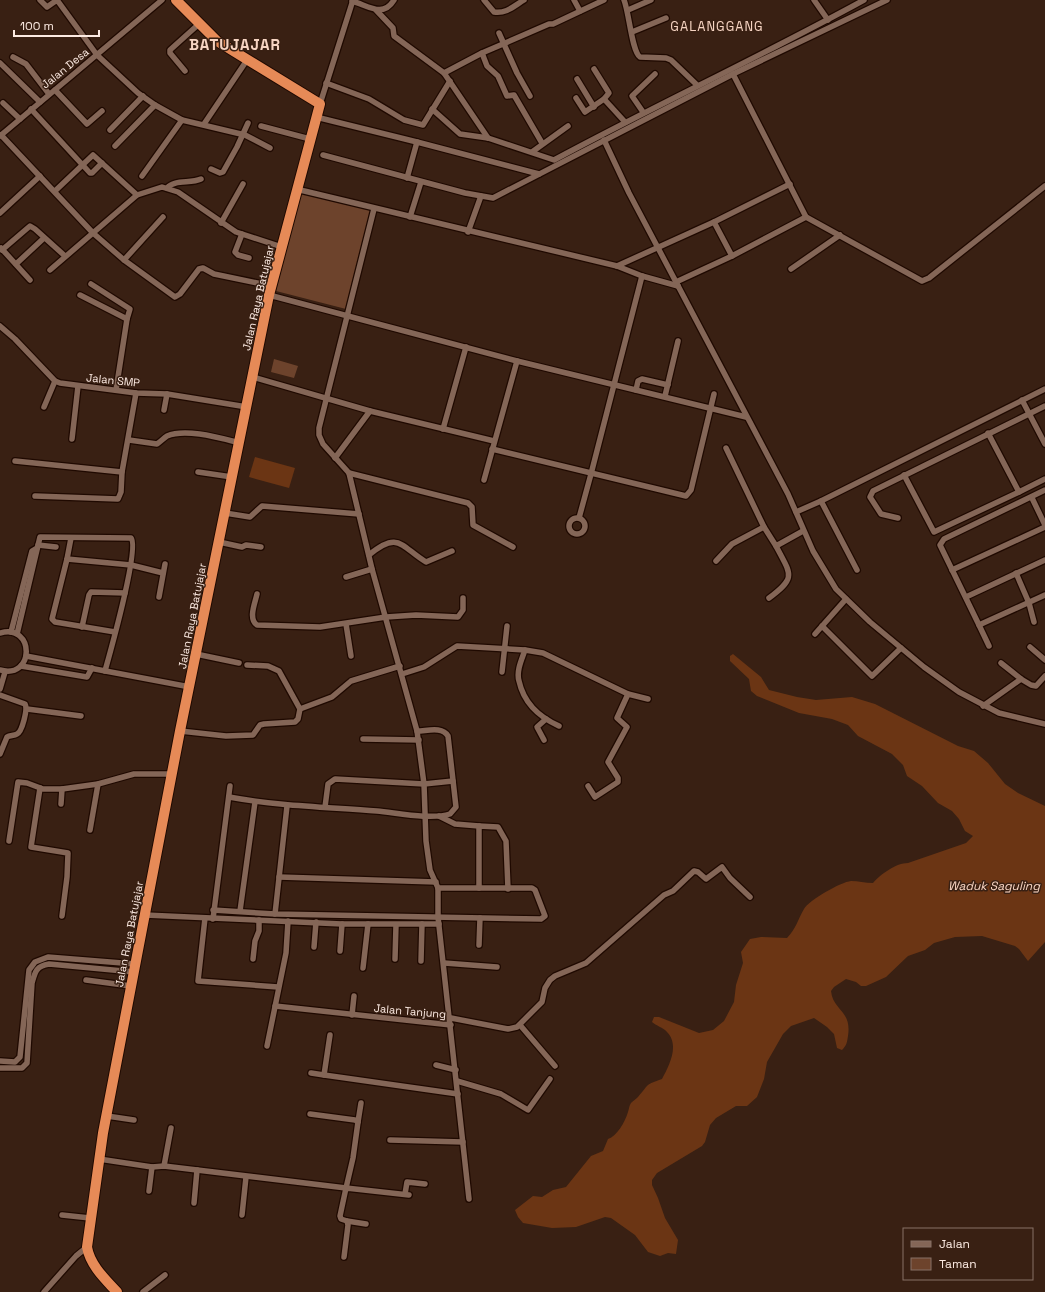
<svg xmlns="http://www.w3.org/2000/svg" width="1045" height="1292" viewBox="0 0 1045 1292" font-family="'Space Grotesk',sans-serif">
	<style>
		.green { fill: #6d432c }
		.water { fill: #6b3514 }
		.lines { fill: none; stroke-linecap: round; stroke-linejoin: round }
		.street-casing { stroke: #1f0900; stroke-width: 8 }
		.highway-casing { stroke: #1f0900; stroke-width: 12 }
		.street { stroke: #846657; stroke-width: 5.5 }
		.highway { stroke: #e68a57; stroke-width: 10 }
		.labels { text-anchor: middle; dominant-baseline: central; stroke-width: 3; stroke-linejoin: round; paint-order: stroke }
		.street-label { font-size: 11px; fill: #fdebe3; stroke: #392013 }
		.water-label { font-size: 12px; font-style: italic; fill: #f9d5c2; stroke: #392013 }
		.quarter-label { font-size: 13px; letter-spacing: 1px; fill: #f6d4c2; stroke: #392013 }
		.district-label { font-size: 15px; font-weight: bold; letter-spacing: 1px; fill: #f6d4c2; stroke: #392013 }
	</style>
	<rect width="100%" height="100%" fill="#392013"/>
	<!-- green -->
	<g class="green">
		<polygon points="301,192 372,210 346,309 276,291"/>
		<polygon points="274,359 298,366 294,378 271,372"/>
	</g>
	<!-- water -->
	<g class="water">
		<polygon points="255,457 295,468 289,488 249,477"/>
		<path d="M733,654l28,23 8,13 28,7 19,3 36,-3 23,7 83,42 16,5 14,12 17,21 13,9 27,13v136l-17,19 -9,-12 -4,-3 -33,-10 -27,1 -21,6 -9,7 -17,6 -22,21 -20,9h-5l-5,-4 -10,-3 -12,8 -3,4c2,20 21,19 17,45 -1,6 -1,9 -6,14l-5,-2 -3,-14 -7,-7 -13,-9 -23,8 -8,8 -16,28 -3,17 -7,18 -10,9h-11l-20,12 -6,7 -5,17 -3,4 -45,27 -5,7v5l6,13 7,20 13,22 -2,14 -8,-1 -8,3 -12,-4 -13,-17 -24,-17 -6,-1 -29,10 -24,1 -29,-5 -5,-6 -3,-7 18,-14 9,1 11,-7 13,-3 25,-31 12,-5 5,-12c9,-3 17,-17 20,-27 1,-3 1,-6 3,-9 2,-2 5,-4 7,-6 12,-14 7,-12 24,-18 7,-13 18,-34 5,-47 -4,-5 -11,-6 -15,-10l2,-5h5l40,16 14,-3 11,-9 10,-19 2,-17 7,-22 -2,-11 9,-13 11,-2 26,1c9,-9 11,-19 17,-29 5,-9 37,-27 47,-28 7,0 14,2 22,2 8,-9 23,-20 35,-20l58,-20 7,-7 -8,-5 -6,-12 -7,-8 -14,-8 -16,-17 -15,-10 -4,-11 -11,-11 -34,-18 -10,-11 -16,-6 -33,-6 -42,-17 -6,-5 -2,-12 -19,-18v-5z"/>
	</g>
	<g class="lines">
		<defs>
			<g id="street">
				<polyline points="40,0 47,7 57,0 97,55 138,93 155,105 182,120 245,135 270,148"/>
				<path d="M484,0l10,12c12,2 20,-6 30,-12"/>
				<polyline points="574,0 580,11"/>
				<path d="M624,0c5,12 8,52 16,57l26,1 5,2 26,25"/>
				<polyline points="814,0 828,20"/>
				<path d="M352,1c17,5 31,17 42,-1"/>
				<polyline points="376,10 393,28 394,36 444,73 488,138"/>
				<polyline points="628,10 651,0"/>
				<polyline points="632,32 666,18"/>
				<polyline points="499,33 517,73 530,96"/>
				<polyline points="482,53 487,66 498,76 507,96 514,95 542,143"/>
				<polyline points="13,57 26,64 49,94"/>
				<polyline points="0,63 40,102"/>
				<polyline points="594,69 609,93 604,99"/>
				<polyline points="185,71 170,53 170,50 200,23"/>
				<polyline points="444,73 482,53 549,24 553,24 604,0"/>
				<polyline points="733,74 806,217 922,281 929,278 1045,186"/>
				<polyline points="577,79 594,107"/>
				<polyline points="326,83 369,99 404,120 423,125 450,81"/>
				<polyline points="55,90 87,124 102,111"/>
				<polyline points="576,98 585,112 604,99 625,122"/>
				<polyline points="3,103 20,119"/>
				<polyline points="320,104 353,0"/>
				<polyline points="31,109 90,173 92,173 102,163"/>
				<path d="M432,109l28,25 28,4 66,22c102,-55 208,-104 310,-160"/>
				<polyline points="643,112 632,96 655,74"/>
				<polyline points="316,117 417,142"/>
				<polyline points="204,124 247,60"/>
				<polyline points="261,126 310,139"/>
				<polyline points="110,130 143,96"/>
				<polyline points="1,135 93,233 124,260 175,297 180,294 199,269 203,268 214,274 272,286"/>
				<polyline points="0,136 162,0"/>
				<polyline points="604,140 629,193 788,494 813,551 836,589 870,622 924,667 959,692 999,713 1045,724"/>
				<polyline points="115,146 155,105"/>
				<polyline points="532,152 568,126"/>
				<polyline points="323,155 465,193 493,198 733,74 887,0"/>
				<polyline points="211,169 220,173 223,172 237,147 248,123"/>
				<polyline points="142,176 182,120"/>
				<polyline points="407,178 417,142 539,174"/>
				<path d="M167,188c8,-9 23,-4 34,-9"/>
				<polyline points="296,189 617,266 642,276 678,286"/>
				<polyline points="55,191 93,155 137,195"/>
				<polyline points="374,209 319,428 319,435 323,444 349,473 372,569 417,731 424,784 426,841 430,870 438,888 438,917 469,1199"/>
				<polyline points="0,213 40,176"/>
				<polyline points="410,217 421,182"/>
				<polyline points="714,222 732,256"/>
				<polyline points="221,223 243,184"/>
				<polyline points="468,232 481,196"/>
				<polyline points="242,234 235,252 238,255 249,258"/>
				<polyline points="1,248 30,280"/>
				<polyline points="2,250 30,226 35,229 65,256"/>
				<polyline points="124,260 163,217"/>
				<polyline points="16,264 44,238"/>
				<polyline points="617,266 714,222 790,184"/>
				<polyline points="791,269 840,235"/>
				<polyline points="50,270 137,195 162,187 178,192 236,232 282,247"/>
				<polyline points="676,282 732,256 806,217"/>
				<polyline points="91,284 130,309 127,319"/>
				<polyline points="80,295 127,319 116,390"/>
				<polyline points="269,295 517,361 746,417"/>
				<polyline points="0,326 15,339 55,381 60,383 136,393 167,394 247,407"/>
				<polyline points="253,377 370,411 494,441"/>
				<polyline points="636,390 638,381 642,379 668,385"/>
				<polyline points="665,396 678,341"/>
				<polyline points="1022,400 1045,444"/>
				<polyline points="44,407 55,381"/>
				<polyline points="164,410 167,394"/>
				<polyline points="443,429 466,347"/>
				<polyline points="988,433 1019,492 1045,479"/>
				<polyline points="72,439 78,386"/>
				<path d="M129,440l28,4c3,-2 7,-6 10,-8 19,-8 53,2 73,7"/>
				<polyline points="726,448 764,527 776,546 803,531"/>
				<polyline points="492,449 686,496 691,490 714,394"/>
				<polyline points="335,458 370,411"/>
				<polyline points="15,461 122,472"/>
				<polyline points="198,472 232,477"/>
				<polyline points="349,473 468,503 472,507 473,525 513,547"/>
				<polyline points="904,475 934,532 1019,492"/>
				<polyline points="484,480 517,361"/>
				<polyline points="1045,490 944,539 940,545 979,625 1045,595"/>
				<polyline points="35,496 118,499 121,492 122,472 136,393"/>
				<polyline points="1032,498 1045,525"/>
				<polyline points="821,501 857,570"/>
				<polyline points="796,512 821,501 1045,389"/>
				<polyline points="225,513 250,517 262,506 359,514"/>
				<circle cx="577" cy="526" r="8"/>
				<polyline points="579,518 591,474 642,276"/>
				<polyline points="898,518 881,514 870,497 873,491 1045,406"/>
				<polyline points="71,538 67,559 52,619 55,622 115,632"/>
				<polyline points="219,542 242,547 246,545 261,547"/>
				<polyline points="38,545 56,547"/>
				<path d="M369,555c30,-25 32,-8 57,7l26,-11"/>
				<polyline points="67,559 131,565 163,573"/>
				<polyline points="716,561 732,544 764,527"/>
				<polyline points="952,570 1045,527"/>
				<polyline points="1016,573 1029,603 1034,622"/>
				<polyline points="346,577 372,569"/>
				<path d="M257,594c-2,9 -9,25 0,31l63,2 66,-10 30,-2 42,2 5,-7v-12"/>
				<polyline points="159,597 165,564"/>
				<polyline points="966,597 1045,560"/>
				<path d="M769,598c28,-21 22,-23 7,-52"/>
				<polyline points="346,624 351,656"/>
				<polyline points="979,625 989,646"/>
				<polyline points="822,626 872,676 901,648"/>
				<polyline points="82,627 89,595 91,592 125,593"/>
				<polyline points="11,632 32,551 37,548"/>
				<path d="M0,633c35,-10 35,47 0,37"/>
				<path d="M17,634l23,-97 91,1c9,9 -21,115 -26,133"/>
				<polyline points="815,634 846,599"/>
				<polyline points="1030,647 1045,660"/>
				<path d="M525,650c-3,9 -9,21 -6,31 5,23 20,36 40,45"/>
				<polyline points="196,654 239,663"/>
				<polyline points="26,656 190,687"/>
				<polyline points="247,665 268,666 279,671 300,709 332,697 351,681 400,666"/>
				<polyline points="21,666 87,677 92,668"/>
				<polyline points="502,672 507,626"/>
				<polyline points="402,674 424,667 457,646 525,650 543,653 628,694 648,699"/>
				<polyline points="1021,679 1031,685 1036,686 1045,676"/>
				<polyline points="0,689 5,672"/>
				<path d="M0,695l25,9c3,5 -3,28 -8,30 -3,2 -7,1 -10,3l-7,17"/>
				<polyline points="983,706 1021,679 1001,663"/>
				<polyline points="27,709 81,716"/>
				<polyline points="180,731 226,736 253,735 260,725 264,724 295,722 298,719 300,709"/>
				<polyline points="363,739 419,740"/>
				<polyline points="544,740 537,727 546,719"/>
				<polyline points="588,786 595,797 618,782 618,778 608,762 627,727 617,718 628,694"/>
				<polyline points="40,788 31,847 68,853 67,877 62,916"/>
				<path d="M229,797c49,9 98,10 148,14 21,2 54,9 73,3l6,-7 -8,-71c-6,-10 -21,-5 -31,-5"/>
				<polyline points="61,804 62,789"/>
				<polyline points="325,807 328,784 335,779 424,784 453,781"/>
				<polyline points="439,816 455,824 479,826"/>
				<polyline points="90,830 98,784"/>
				<polyline points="9,841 18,782 27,783 43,789 62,789 98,784 134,774 172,774"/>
				<polyline points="279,877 436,882"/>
				<polyline points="479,888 479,826 498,827 506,841 508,889"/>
				<polyline points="213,910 275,914 541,919 545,916 535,890 532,888 438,888"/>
				<polyline points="240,911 255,802"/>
				<polyline points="275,914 287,806"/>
				<polyline points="145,915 342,924 439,924"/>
				<polyline points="205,918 198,981 278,987"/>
				<polyline points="213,919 230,786"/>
				<polyline points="479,945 480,918"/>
				<polyline points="314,947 316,922"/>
				<polyline points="340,951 342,924"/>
				<polyline points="253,959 255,941 259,931 259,920"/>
				<polyline points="395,959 396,925"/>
				<polyline points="421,961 422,924"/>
				<polyline points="444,963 497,967"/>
				<polyline points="363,968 368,924"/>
				<polyline points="86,980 131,986"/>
				<polyline points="275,1006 451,1025"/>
				<polyline points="352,1015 354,996"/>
				<polyline points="451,1018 508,1029 517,1027 542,1002 545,988 550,980 555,976 586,963 664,895 673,891 694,871 698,872 706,879 722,867 730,878 750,897"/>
				<polyline points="520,1025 555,1066"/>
				<polyline points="330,1035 324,1075 458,1094"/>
				<polyline points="267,1046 286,953 288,921"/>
				<polyline points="0,1061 15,1062 20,1057 29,970 35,962 48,957 135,964"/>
				<polyline points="436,1065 456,1070"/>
				<path d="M0,1068h22l5,-5 5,-80c3,-11 4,-17 17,-19l85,8"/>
				<polyline points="311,1073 324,1075"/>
				<polyline points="457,1081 501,1094 528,1110 550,1079"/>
				<polyline points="107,1116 134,1120"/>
				<polyline points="358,1122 361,1103"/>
				<polyline points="390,1140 463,1142"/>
				<polyline points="99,1159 152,1167 164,1166 346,1188 353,1158 358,1122 355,1120 310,1114"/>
				<polyline points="164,1166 171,1128"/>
				<polyline points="149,1191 152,1167"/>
				<polyline points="405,1194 407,1182 425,1184"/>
				<polyline points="194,1203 197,1170"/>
				<polyline points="62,1215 90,1218"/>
				<polyline points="242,1215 246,1177"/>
				<polyline points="347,1221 366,1224"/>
				<polyline points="344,1257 348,1225 347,1221 341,1219 340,1216 346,1188 409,1195"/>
				<polyline points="44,1292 76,1256 87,1247"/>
				<polyline points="143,1292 165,1275"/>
			</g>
			<path id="highway" d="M117,1292c-12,-13 -27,-27 -30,-45l16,-114 77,-402 89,-436 51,-191 -103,-63 -41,-41"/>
		</defs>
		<!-- street casing -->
		<use href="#street" class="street-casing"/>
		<!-- highway casing -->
		<use href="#highway" class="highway-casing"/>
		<!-- street -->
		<use href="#street" class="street"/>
		<!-- highway -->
		<use href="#highway" class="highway"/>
	</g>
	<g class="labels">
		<!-- street labels -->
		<g class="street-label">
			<text transform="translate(65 68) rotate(-39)">Jalan Desa</text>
			<text transform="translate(258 298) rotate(-77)">Jalan Raya Batujajar</text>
			<text transform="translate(113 380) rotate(6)">Jalan SMP</text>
			<text transform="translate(192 616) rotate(-79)">Jalan Raya Batujajar</text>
			<text transform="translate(129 934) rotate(-79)">Jalan Raya Batujajar</text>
			<text transform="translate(410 1011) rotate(5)">Jalan Tanjung</text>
		</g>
		<!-- water labels -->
		<g class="water-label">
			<text x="994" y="886">Waduk Saguling</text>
		</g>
		<!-- quarter labels -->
		<g class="quarter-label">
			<text x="717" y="26">GALANGGANG</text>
		</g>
		<!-- district labels -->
		<g class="district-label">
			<text x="235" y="44">BATUJAJAR</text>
		</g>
	</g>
	<!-- legend -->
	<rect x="903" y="1228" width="130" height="52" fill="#392013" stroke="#877166"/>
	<rect x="911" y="1241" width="20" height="6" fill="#846657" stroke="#877166"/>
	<text x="939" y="1248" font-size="12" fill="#fdebe3">Jalan</text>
	<rect x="911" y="1258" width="20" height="12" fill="#6d432c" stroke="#877166"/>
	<text x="939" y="1268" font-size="12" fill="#fdebe3">Taman</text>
	<!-- scale -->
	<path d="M14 30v6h85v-6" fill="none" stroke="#fdebe3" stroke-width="2"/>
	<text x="20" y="30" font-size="12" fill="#fdebe3" stroke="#392013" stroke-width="3" paint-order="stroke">100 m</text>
</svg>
